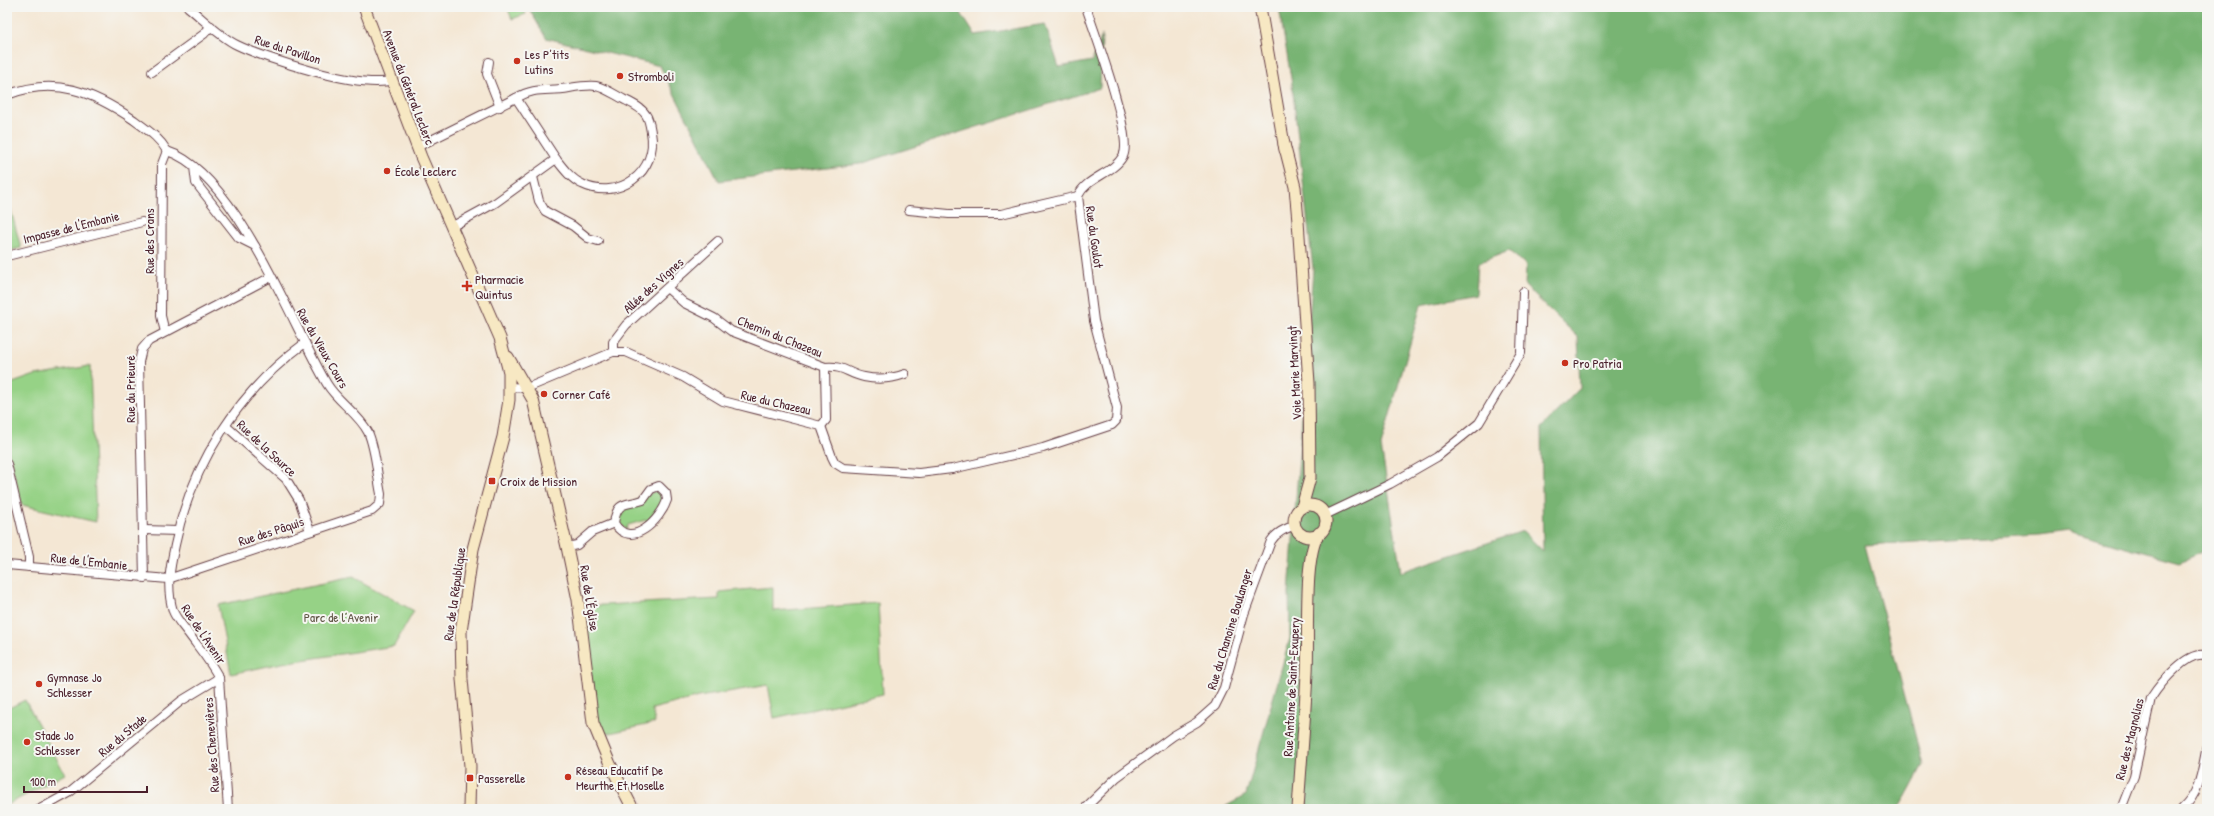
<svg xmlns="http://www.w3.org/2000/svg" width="2214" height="816" viewBox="0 0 2214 816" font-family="'Patrick Hand',sans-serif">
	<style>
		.green { fill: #96d286; stroke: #707858 }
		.forest { fill: #78b473; stroke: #616a4f; fill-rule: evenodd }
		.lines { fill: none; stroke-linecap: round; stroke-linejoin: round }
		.minor-casing { stroke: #643d44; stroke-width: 10 }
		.secondary-casing { stroke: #643d44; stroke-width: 13 }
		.minor { stroke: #fff; stroke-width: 8 }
		.secondary { stroke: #f7e8c3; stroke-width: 11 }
		.poi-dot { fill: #c8321e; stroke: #f6f6f2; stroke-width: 1.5 }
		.labels { text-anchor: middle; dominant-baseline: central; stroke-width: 4; stroke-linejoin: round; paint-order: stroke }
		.street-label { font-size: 13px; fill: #4a1f2b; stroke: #f6f6f2 }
		.poi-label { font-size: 13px; fill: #4a1f2b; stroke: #f6f6f2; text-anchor: start }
		.park-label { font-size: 13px; fill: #615546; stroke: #f6f6f2 }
	</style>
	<rect width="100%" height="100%" fill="#f6f6f2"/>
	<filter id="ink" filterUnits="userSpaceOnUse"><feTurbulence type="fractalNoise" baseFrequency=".025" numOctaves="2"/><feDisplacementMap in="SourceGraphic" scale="8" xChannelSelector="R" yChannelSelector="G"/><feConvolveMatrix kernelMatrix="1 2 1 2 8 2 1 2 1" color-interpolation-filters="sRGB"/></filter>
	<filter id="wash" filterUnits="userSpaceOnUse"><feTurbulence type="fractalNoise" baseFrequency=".012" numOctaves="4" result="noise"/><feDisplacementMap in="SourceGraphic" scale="16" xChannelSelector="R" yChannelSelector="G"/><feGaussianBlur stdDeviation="0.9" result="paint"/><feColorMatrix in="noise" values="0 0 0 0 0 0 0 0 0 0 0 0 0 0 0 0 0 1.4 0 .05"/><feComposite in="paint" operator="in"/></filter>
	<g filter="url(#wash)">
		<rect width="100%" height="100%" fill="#f4e7d4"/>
		<!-- green -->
		<g class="green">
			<polygon points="507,7 523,7 526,14 512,19"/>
			<polygon points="7,196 21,248 7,251"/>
			<polygon points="90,366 96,522 22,505 7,446 7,385 35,375"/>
			<polygon points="655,491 661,492 663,502 647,526 646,520 628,525 626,530 619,523 617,518 622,508"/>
			<polygon points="353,577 414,611 394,646 282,663 231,674 218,605"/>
			<polygon points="773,587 773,611 878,603 883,694 774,718 768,685 699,697 652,709 655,723 601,735 596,717 583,606 719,599 719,592"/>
			<polygon points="25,700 65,774 7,805 7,709"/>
		</g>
		<!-- forest -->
		<g class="forest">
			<polygon points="528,7 957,7 975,35 1045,24 1059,67 1092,61 1102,35 1100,88 860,164 719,181 660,66 546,38"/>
			<path d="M1279,7h928v543l-27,12 -112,-31 -30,4 -173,10 58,220 -24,44h-678l25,-14 44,-157 -1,-45 24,-324 -21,-185zM1509,251l17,14 -1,21 53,51 2,51 -39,40 2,123 -20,-20 -122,41 -20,-126 40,-141 55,-11 2,-31z"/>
		</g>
	</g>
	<g filter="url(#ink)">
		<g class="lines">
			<defs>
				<g id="minor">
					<path d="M188,7c15,12 31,29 49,38 29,14 125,45 155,35"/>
					<polyline points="489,62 487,74 500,107"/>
					<polyline points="152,72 204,34 211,26"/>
					<path d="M7,95c49,-19 86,-3 127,25 13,10 25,17 33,31"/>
					<path d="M516,98c20,-12 33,-6 53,-10 30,-5 29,-3 54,11 8,4 18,8 23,16 3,4 4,11 5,17 8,40 -33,70 -69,52 -11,-5 -19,-16 -26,-25"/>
					<polyline points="417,147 516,98 556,159 495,203 451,227"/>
					<polyline points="194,167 196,183 239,238 255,246"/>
					<polyline points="533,177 539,201 545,211 573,226 588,238 598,241"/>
					<polyline points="909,210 949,214 1001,214 1078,196"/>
					<polyline points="7,256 142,222"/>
					<path d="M667,288l17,15 30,15 17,13 94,36c19,-2 23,7 39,10 14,3 27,2 41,-3"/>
					<polyline points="165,332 161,316 162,164 167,151"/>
					<polyline points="613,352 613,342 626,325 718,241"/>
					<path d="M510,387l17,1 86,-36h13l57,25 40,24 98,25 11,31 3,6 8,5 76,5 33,-4 91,-21 69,-23 4,-4 1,-13 -23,-87 -16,-125c9,-19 35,-22 45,-40 11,-19 -29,-125 -37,-149"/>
					<polyline points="821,426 826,420 825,367"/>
					<polyline points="227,427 286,479 299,500 310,531"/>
					<polyline points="7,464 29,557 29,567"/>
					<path d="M659,486l7,7 1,7c-6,19 -36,51 -53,23 3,-23 12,-17 29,-23l8,-11z"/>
					<polyline points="1325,515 1390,484 1437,457 1479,423 1521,353 1523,292"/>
					<polyline points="144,530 178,531"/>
					<polyline points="567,547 577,545 592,532 614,523"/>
					<path d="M7,565l161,14 204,-68 8,-7 1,-10c-4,-19 -5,-44 -13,-62 -9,-18 -31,-31 -41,-48 -36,-60 -92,-212 -160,-233"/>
					<polyline points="144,578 139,362 142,349 149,341 271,277"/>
					<polyline points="40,809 69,793 181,701 219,678"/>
					<path d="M228,809l-9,-131c-8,-16 -20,-30 -31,-45 -5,-7 -12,-14 -15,-22 -7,-24 -3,-43 2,-66 16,-80 64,-154 130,-202"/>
					<path d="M1084,809l33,-32 56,-41 24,-14 18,-16 9,-18 20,-74 27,-73c6,-9 14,-12 24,-16"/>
					<path d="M2121,809l13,-33 17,-78c9,-14 38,-50 56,-42"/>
					<path d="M2182,809c19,-17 20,-40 25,-63"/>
				</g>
				<g id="secondary">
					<polyline points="364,7 421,157 500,338 509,372 509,400 503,437 473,549 461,632 462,679 470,766 469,809"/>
					<polyline points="1260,7 1285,150"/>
					<polyline points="1284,144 1295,187 1298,221 1309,383 1310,478 1302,507"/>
					<polyline points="508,357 533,400 567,547 578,600 593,723 610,764 633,809"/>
					<circle cx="1310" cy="521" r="16"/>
					<path d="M1298,809c3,-46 7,-92 9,-137 2,-32 -4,-116 12,-139"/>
				</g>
			</defs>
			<!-- minor casing -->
			<use href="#minor" class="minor-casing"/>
			<!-- secondary casing -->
			<use href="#secondary" class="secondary-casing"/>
			<!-- minor -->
			<use href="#minor" class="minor"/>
			<!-- secondary -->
			<use href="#secondary" class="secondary"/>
		</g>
	</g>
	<!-- markers -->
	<g class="poi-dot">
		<circle cx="517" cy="61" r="4"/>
		<circle cx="620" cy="76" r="4"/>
		<circle cx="387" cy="171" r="4"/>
		<path d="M465 280h4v4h4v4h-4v4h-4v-4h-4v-4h4z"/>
		<circle cx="1565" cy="363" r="4"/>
		<circle cx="544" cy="394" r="4"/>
		<rect x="488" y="477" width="8" height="8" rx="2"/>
		<circle cx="39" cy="684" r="4"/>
		<circle cx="27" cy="742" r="4"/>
		<circle cx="568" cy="777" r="4"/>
		<rect x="466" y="774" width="8" height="8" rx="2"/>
	</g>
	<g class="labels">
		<!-- street labels -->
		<g class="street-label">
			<text transform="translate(288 49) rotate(18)">Rue du Pavillon</text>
			<text transform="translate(409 87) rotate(69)">Avenue du Général Leclerc</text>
			<text transform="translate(71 227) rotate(-14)">Impasse de l'Embanie</text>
			<text transform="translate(1095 237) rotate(82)">Rue du Goulot</text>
			<text transform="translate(149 241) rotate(-90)">Rue des Crans</text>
			<text transform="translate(653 285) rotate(-42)">Allée des Vignes</text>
			<text transform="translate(780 336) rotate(22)">Chemin du Chazeau</text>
			<text transform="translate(323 348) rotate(60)">Rue du Vieux Cours</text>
			<text transform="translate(1294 373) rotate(-93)">Voie Marie Marvingt</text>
			<text transform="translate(130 389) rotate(-90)">Rue du Prieuré</text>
			<text transform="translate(776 402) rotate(13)">Rue du Chazeau</text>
			<text transform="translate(267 448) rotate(43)">Rue de la Source</text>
			<text transform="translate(271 531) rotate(-18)">Rue des Pâquis</text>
			<text transform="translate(89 561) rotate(6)">Rue de l'Embanie</text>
			<text transform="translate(454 594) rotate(-82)">Rue de la République</text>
			<text transform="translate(590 598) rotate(81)">Rue de l'Église</text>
			<text transform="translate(1229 629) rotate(-73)">Rue du Chanoine Boulanger</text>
			<text transform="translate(204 634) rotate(56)">Rue de l'Avenir</text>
			<text transform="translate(1291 687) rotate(-87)">Rue Antoine de Saint-Exupery</text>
			<text transform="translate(122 735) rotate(-40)">Rue du Stade</text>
			<text transform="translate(2129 739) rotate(-76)">Rue des Magnolias</text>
			<text transform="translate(211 745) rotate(-94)">Rue des Chenevières</text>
		</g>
		<!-- poi labels -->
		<g class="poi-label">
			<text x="525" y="54">Les P’tits<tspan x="525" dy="15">Lutins</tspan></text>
			<text x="628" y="76">Stromboli</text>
			<text x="395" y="171">École Leclerc</text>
			<text x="475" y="279">Pharmacie<tspan x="475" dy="15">Quintus</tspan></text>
			<text x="1573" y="363">Pro Patria</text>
			<text x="552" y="394">Corner Café</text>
			<text x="500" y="481">Croix de Mission</text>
			<text x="47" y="677">Gymnase Jo<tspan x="47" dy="15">Schlesser</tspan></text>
			<text x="35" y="735">Stade Jo<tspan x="35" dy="15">Schlesser</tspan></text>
			<text x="576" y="770">Réseau Educatif De<tspan x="576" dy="15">Meurthe Et Moselle</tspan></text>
			<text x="478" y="778">Passerelle</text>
		</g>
		<!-- park labels -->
		<g class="park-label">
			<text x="341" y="617">Parc de l’Avenir</text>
		</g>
	</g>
	<!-- margin -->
	<rect width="2214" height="816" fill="none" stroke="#f6f6f2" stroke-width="24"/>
	<!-- scale -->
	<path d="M24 786v6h123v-6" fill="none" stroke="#4a1f2b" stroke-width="2"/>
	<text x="30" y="786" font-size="12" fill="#4a1f2b" stroke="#f6f6f2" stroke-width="3" paint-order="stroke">100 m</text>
</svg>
